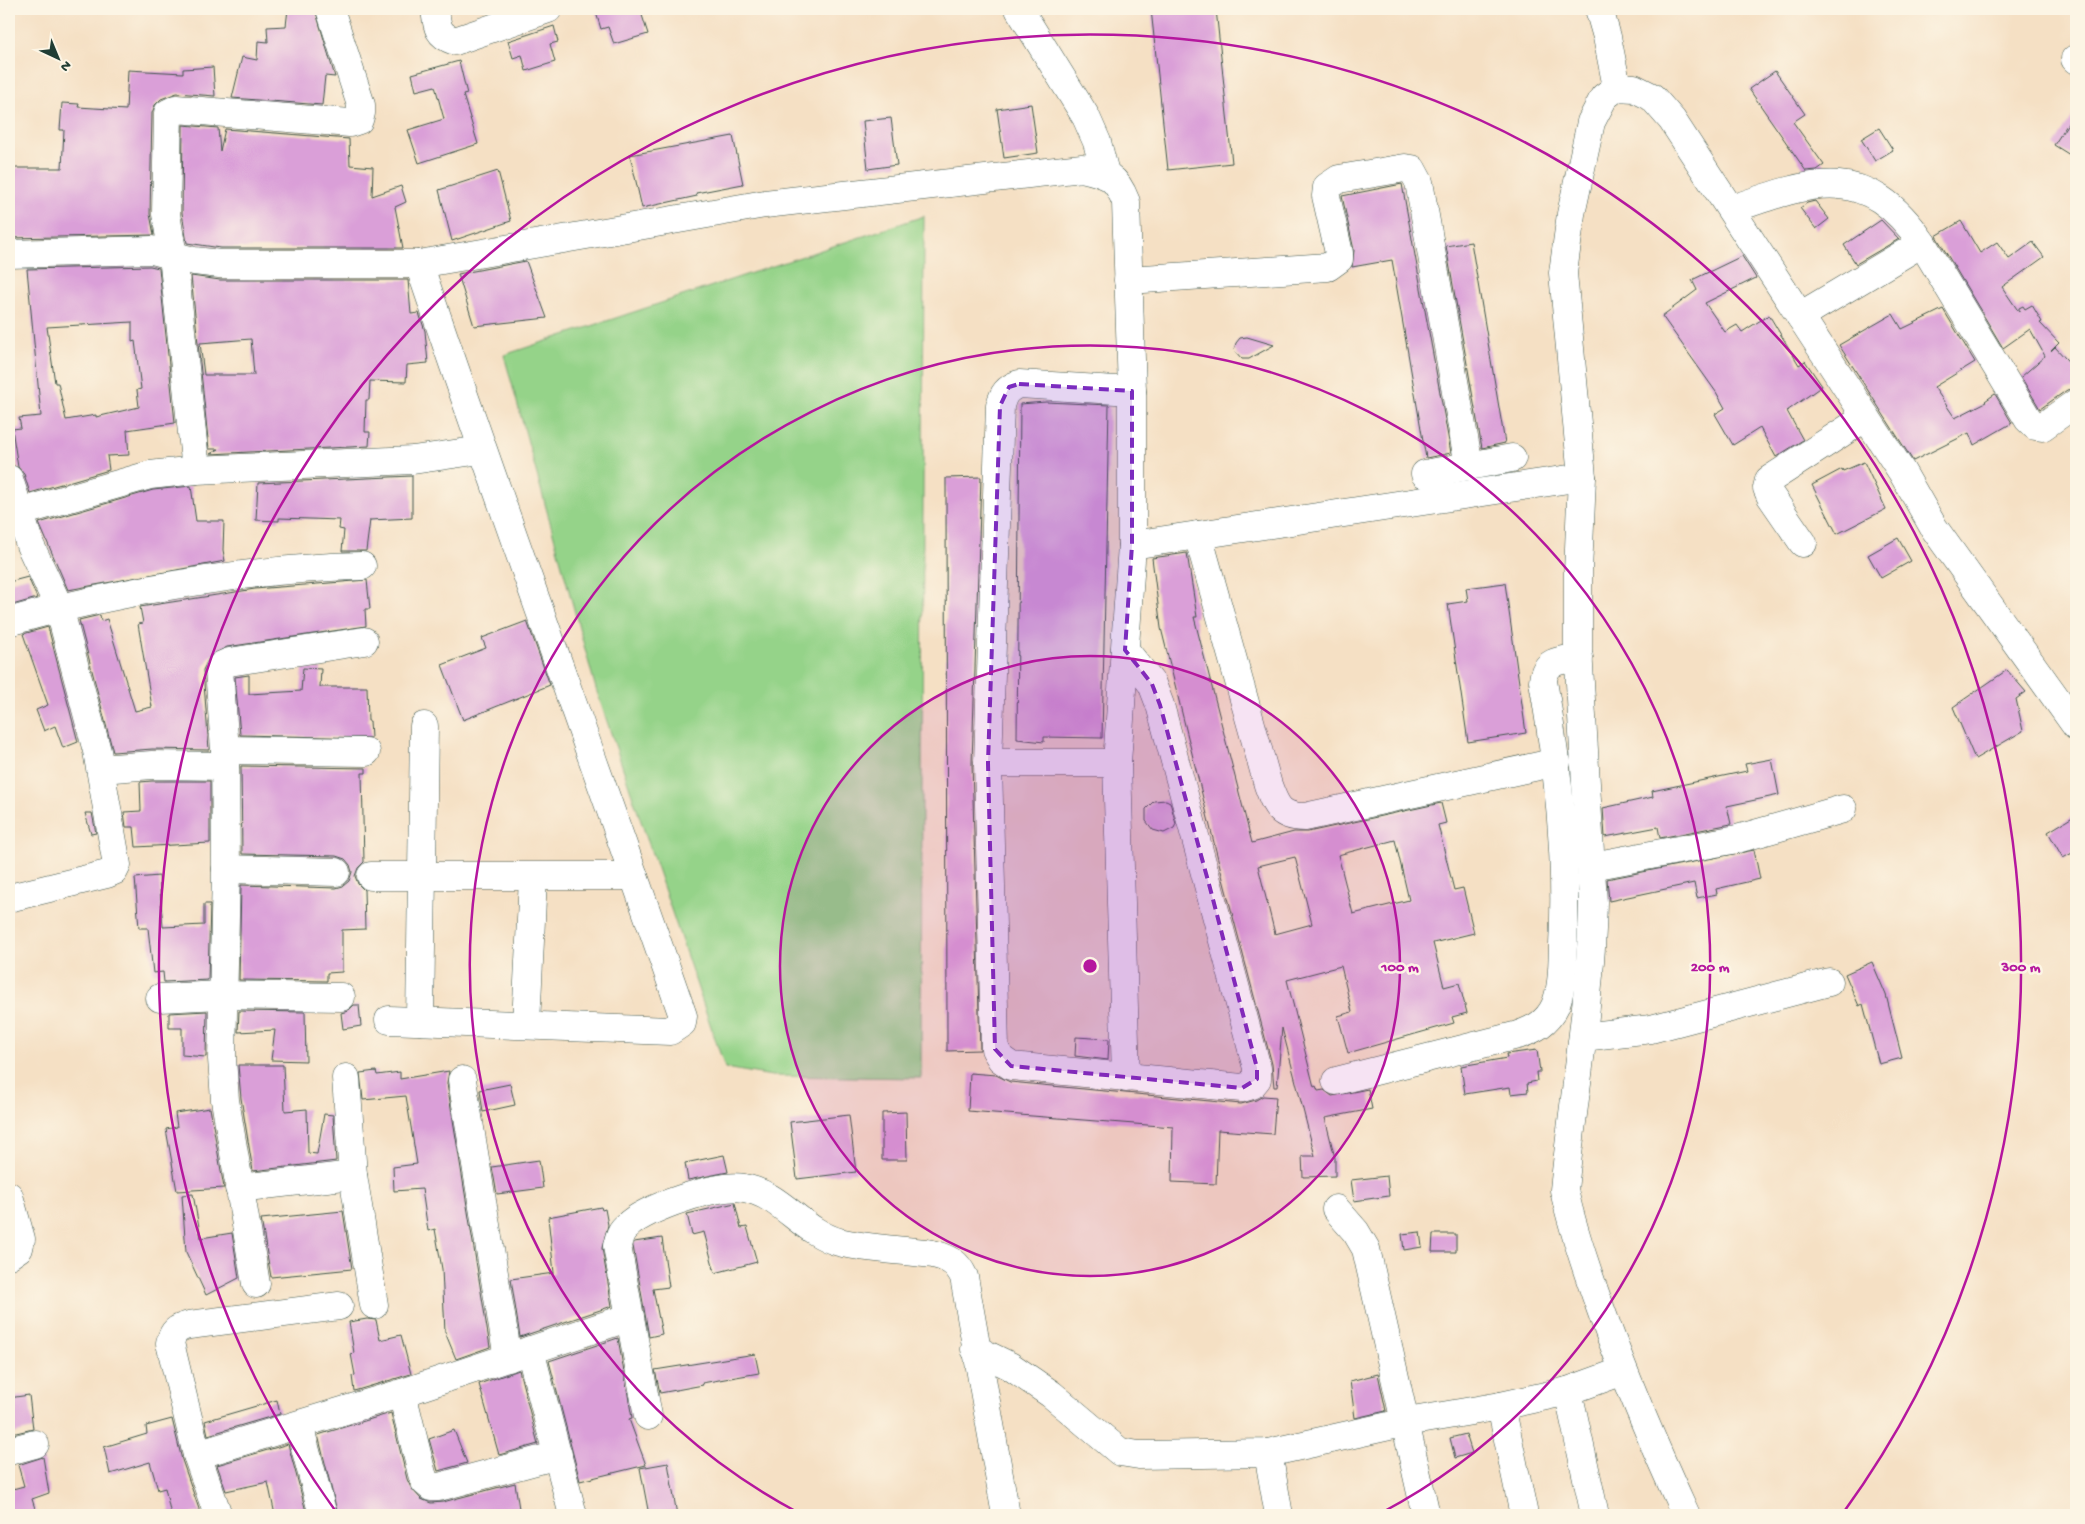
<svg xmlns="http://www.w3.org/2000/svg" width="2085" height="1524" viewBox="0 0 2085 1524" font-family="'Gochi Hand',sans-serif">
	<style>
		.green { fill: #95d389; stroke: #5a885e }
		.building { fill: #da9fd8; fill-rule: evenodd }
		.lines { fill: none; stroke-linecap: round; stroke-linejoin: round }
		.minor-casing { stroke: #3f554a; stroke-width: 29 }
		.minor { stroke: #fff; stroke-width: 28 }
		.marked { fill: #7b2cbf; fill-opacity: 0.2; stroke: #7b2cbf; stroke-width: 4; stroke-dasharray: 10 6; stroke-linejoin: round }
		.ring { fill: none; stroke: #b5179e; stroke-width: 2.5 }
		.centre { fill: #b5179e; stroke: #fcf5e5; stroke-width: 2.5 }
		.ring-label { font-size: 15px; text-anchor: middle; font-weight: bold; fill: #b5179e; stroke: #fcf5e5; stroke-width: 5; stroke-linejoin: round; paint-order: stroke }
	</style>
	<rect width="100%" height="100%" fill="#fcf5e5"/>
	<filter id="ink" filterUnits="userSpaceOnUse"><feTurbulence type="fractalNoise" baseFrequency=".02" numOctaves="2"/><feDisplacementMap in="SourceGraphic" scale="10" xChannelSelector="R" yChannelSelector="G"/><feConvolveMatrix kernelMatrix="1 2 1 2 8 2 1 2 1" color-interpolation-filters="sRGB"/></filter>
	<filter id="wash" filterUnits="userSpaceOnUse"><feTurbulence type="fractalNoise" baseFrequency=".0096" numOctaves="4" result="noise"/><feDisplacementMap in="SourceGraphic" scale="20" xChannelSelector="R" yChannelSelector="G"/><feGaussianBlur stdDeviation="1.12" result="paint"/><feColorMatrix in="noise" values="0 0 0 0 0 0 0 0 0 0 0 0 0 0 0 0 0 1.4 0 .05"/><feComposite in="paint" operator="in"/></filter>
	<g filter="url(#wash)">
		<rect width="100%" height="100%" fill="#f5e0c4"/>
		<!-- green -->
		<polygon class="green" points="924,216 921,1078 772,1076 725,1068 596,689 504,355"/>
		<g id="blocks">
			<!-- building -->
			<g class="building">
				<polygon points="288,9 315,9 335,77 325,76 322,105 232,98 242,57 257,60 258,41 268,42 267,27 286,26"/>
				<polygon points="595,9 640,9 648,34 614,44 608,27 601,29"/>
				<polygon points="1151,9 1216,9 1232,163 1168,170"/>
				<polygon points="554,26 558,42 550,44 555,62 526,71 522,55 513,58 508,41"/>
				<polygon points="459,61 467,94 463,95 478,144 419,163 408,130 444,119 435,86 416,91 412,74"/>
				<polygon points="213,67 215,96 177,93 161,99 155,105 152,113 150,214 154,235 9,238 9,178 12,178 12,168 62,168 64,130 60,130 62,103 79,104 78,107 126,110 128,70 183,73 183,69"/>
				<polygon points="1775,71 1805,114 1793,122 1824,165 1817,170 1806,171 1749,89"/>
				<polygon points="1031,104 1038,153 1004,158 997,109"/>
				<polygon points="2076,111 2076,145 2070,155 2054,145"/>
				<polygon points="891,118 897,165 868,169 863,121"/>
				<polygon points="183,125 218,128 220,151 225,129 349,139 350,165 373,167 372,196 401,186 406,202 395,207 403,248 221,248 187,243 182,213"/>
				<polygon points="1879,128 1893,150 1875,161 1861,139"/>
				<polygon points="733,136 743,184 696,193 697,196 642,208 630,155"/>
				<polygon points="498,171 511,221 452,241 439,190"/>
				<polygon points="1402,184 1451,453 1426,458 1392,260 1352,267 1354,250 1342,196"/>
				<polygon points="1815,201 1829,219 1816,229 1800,208 1807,203"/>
				<polygon points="1881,220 1899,239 1856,264 1844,245"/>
				<polygon points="1961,221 1980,253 1997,242 2009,259 2033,242 2044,257 2002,287 2019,312 2019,308 2023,306 2025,309 2032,305 2042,322 2040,323 2059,343 2051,351 2055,347 2076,370 2076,388 2067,390 2040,409 2021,377 2045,356 2030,329 2003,348 1936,236"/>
				<polygon points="1471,242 1505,443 1482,448 1446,246"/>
				<polygon points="1742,256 1756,278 1705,303 1725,332 1737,325 1742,332 1769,315 1799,365 1805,361 1822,386 1787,411 1803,440 1776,457 1760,428 1733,445 1715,414 1725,408 1716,392 1662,316 1697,290 1692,280"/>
				<polygon points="526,261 547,318 474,326 458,274"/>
				<path d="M150,266l9,2 16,155 -48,7 2,25 -22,1 2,14 -79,23 -6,-19 -6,-7 -6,-38 9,-1 -2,-10 22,-2 -14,-147zM132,322v20l3,-1 6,48 -4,1 2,17 -43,10v-2l-30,5 -8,-37h-3l-8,-56z"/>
				<path d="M191,276l29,4h188l3,34 8,-1 6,18 3,32 -21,2 -1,17 -36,-1 -1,19h-3l-1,32h5l-1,14 -159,8 9,-5h-10zM251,339l3,36h-50l-4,-32z"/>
				<polygon points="1943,309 1975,362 1934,387 1955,418 1986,402 1985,401 1995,394 2012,423 1974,445 1969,433 1913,461 1839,345 1893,314 1902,329"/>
				<polygon points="1247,337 1274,345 1249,359 1242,359 1234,350 1236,343 1240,338"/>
				<polygon points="1046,402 1109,405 1102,738 1044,737 1044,742 1017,739 1020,404"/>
				<polygon points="1864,462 1886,509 1837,534 1812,485 1842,469 1843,471"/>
				<polygon points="412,476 412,518 370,520 366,551 342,551 344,530 339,529 340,520 279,518 279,521 256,520 258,483"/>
				<polygon points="981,477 972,763 980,1050 947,1051 946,478"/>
				<polygon points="191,486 196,521 224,521 223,550 225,561 68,590 39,523 153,490"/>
				<polygon points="1898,538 1911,561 1881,578 1868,555"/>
				<path d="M1187,553l10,64h-3l58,226 42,-11h14l133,-29 5,20 -8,2 16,65 9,-2 11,45 -41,10 11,44 15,-4 8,30 -15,4 2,6 -106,30 -10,-37 14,-4 -11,-46 -54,14 27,107 2,-1 2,5 6,-1 8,6 36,-7 4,20 -47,9 10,40v18l-32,1 -1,-21h13l-33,-128 -5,59h-3l-2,-23 -50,-189 -61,-247 -9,-70zM1395,840l14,60 -56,14 -15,-59zM1295,857l17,67 -37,10 -17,-68z"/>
				<polygon points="28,577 37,598 9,606 9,582"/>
				<polygon points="367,580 370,609 365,609 366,626 227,647 210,656 203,670 209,750 152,749 113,752 79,620 100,615 101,621 107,619 135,711 152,707 138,624 143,623 140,607 255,589"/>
				<polygon points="1505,583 1526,733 1468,742 1448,604 1468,601 1466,588"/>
				<polygon points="527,621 550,685 463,720 442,665 486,648 482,638"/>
				<polygon points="48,627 78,742 63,748 55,726 44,731 36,710 48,705 23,634"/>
				<polygon points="303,668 321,669 320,687 367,687 368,721 370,721 371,738 240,735 235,677 249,675 249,694 301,691"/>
				<polygon points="2007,670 2026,692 2016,699 2023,731 1975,759 1953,707"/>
				<polygon points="1772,759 1779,795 1727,806 1731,824 1660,838 1658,827 1605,837 1603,808 1653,797 1652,791 1747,771 1745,764"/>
				<polygon points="241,766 366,768 366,773 362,773 364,862 358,868 355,876 358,884 364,890 365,929 342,930 342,972 327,973 327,981 239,980 241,885 336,888 343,886 349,881 352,872 350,865 345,859 336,856 242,854"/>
				<polygon points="152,781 210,781 210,843 136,847 134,827 126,827 124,812 141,811 140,782"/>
				<polygon points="1166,800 1170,802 1176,824 1174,828 1164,833 1153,830 1146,821 1146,809 1154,801"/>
				<polygon points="85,813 92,813 96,833 91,834"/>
				<polygon points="2076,815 2076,851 2063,858 2048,832"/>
				<polygon points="1754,850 1760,879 1716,889 1717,894 1697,898 1694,883 1609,901 1607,879"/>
				<polygon points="159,876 163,927 204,925 204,904 210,904 208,980 164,982 163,972 153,973 148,928 139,928 135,878"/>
				<polygon points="1872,962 1886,995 1902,1058 1879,1064 1863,1004 1859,1006 1845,974"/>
				<polygon points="354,1005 359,1005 361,1026 343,1029 341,1013 348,1011"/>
				<polygon points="207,1011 206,1057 182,1055 182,1028 169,1028 169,1013"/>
				<polygon points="239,1011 305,1012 306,1061 271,1060 275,1030 238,1032"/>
				<polygon points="1076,1037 1109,1039 1108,1060 1075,1056"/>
				<polygon points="1537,1050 1540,1072 1536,1072 1537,1081 1527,1083 1528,1092 1511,1094 1510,1087 1465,1094 1461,1066 1507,1058 1506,1054"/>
				<polygon points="238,1065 283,1065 285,1111 307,1109 308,1153 317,1154 324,1114 333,1115 336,1161 253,1171 241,1098"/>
				<polygon points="376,1071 377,1075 400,1072 400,1079 449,1071 447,1083 490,1347 456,1359 445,1332 442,1269 435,1229 428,1231 422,1189 394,1191 393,1167 417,1164 406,1096 363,1100 360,1073"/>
				<polygon points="970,1073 996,1075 1010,1082 1241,1104 1256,1100 1263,1096 1276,1097 1273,1134 1218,1130 1216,1184 1172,1182 1173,1127 968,1111"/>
				<polygon points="510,1084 515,1105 483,1112 480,1090"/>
				<polygon points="210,1108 224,1188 177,1191 166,1129 177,1127 175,1113"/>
				<polygon points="906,1112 907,1160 882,1160 882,1113"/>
				<polygon points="849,1115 856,1172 797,1179 790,1122"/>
				<polygon points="724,1155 728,1172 688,1180 685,1163"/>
				<polygon points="539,1160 543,1188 497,1194 492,1167"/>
				<polygon points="1387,1176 1389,1196 1354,1201 1351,1180"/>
				<polygon points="193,1194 201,1238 232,1233 239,1278 206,1295 186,1252 182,1195"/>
				<polygon points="735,1203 741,1228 747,1227 757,1262 715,1273 704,1232 692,1235 687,1214"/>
				<polygon points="601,1207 602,1210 605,1209 608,1225 602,1248 612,1306 520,1337 511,1279 554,1273 548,1217"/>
				<polygon points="343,1211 352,1269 271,1277 261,1219"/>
				<polygon points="1420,1232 1422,1247 1404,1250 1402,1234"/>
				<polygon points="1433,1234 1456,1234 1456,1252 1432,1252"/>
				<polygon points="662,1238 669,1287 653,1289 662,1334 649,1337 633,1246 634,1242"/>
				<polygon points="367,1319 376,1320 380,1340 401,1335 411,1374 354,1391 352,1376 355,1375 351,1354 354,1353 349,1322"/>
				<polygon points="618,1338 632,1418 629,1419 646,1465 580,1481 549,1361"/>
				<polygon points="755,1354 759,1373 702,1383 703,1385 660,1393 655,1370"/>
				<polygon points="519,1370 538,1444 499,1455 479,1384"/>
				<polygon points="1378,1374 1386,1411 1355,1418 1350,1381"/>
				<polygon points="29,1395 33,1429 12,1434 9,1398"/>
				<polygon points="277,1400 280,1414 208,1435 205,1421"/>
				<polygon points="391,1413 407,1479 411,1488 421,1499 431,1503 443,1502 515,1483 520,1515 338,1515 318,1435"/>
				<polygon points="172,1419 182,1460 200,1512 188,1515 171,1515 165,1488 158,1490 150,1462 110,1474 104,1447 147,1434 146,1426"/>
				<polygon points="454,1430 467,1463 438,1471 429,1439"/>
				<polygon points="1466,1434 1472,1453 1455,1458 1450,1438"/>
				<polygon points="288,1444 307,1515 275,1515 268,1482 226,1491 217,1465"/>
				<polygon points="43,1457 49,1493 32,1499 37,1515 9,1515 9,1490 24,1486 18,1465"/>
				<polygon points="668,1463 677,1515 649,1515 640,1468"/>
			</g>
		</g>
	</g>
	<g filter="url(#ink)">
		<use href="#blocks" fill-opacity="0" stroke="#3f554a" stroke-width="1"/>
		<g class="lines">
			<defs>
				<g id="minor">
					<path d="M435,9c2,17 2,26 20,32l93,-32"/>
					<polyline points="1019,9 1086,117 1097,142 1105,173"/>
					<polyline points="1599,9 1607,37 1617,87"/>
					<polyline points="2075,59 2076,60"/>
					<path d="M1732,209c80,-28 135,-48 190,34l106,176 7,7 7,1 34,-24"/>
					<path d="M9,254l143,-4 42,11 26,3h199l346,-60 317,-36c26,6 34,8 44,34l6,189v154l-15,218 9,315"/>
					<polyline points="1128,280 1328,267 1339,259 1339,253 1326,196 1327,187 1339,179 1405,168 1412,169 1419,182 1469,466"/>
					<polyline points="1800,316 1922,243"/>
					<polyline points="196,470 173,256 166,214 168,113 176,109 350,123 359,120 361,113 361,105 330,9"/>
					<polyline points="1425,474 1512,458"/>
					<polyline points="9,479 30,545 59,607 97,751 117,865 114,871 107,874 9,898"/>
					<polyline points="20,512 150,475 196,470 413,460 481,450"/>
					<path d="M1198,535l70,250c8,22 12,32 37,32l252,-55"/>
					<polyline points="1803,543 1770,495 1767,488 1769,480 1866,417"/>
					<polyline points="1132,545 1582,477"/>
					<path d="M9,622c45,-14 90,-23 137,-32 71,-13 143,-23 216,-24"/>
					<path d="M1125,650l27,34 8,21 97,363v11l-5,6 -10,3 -231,-22 -10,-7 -6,-10 -7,-286 12,-357c3,-12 7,-18 19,-22l113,7"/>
					<polyline points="225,750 366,752"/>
					<polyline points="988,763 1117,763"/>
					<polyline points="101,769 152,765 225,766"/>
					<polyline points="1592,866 1737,839 1843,809"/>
					<polyline points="226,869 336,872"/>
					<polyline points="371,876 634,876"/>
					<polyline points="160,998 222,995 341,997"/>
					<path d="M389,1020l281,11 12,-8 1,-7c-87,-251 -179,-500 -264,-752"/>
					<polyline points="420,1021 424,726"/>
					<polyline points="526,1024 533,878"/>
					<polyline points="1583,1037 1651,1029 1829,982"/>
					<polyline points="346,1078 353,1175 374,1305"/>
					<polyline points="462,1080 508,1358"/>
					<path d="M1336,1081l182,-46c17,-6 29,-12 37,-29 8,-19 7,-41 8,-60 5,-90 -5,-177 -20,-265 2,-21 17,-21 36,-23"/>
					<polyline points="239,1188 353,1175"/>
					<polyline points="9,1196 21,1239 19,1248 9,1255"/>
					<polyline points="1336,1209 1356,1232 1366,1249 1426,1515"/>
					<polyline points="256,1284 225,1100 222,1059 226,869 225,750 219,669 222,665 229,662 364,641"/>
					<polyline points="975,1349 1010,1366 1051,1394 1120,1452 1139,1455 1268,1453 1407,1422 1501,1406 1568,1391 1623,1371"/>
					<polyline points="530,1350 573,1515"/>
					<polyline points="1568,1391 1595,1515"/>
					<polyline points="402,1393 422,1474 425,1482 431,1487 439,1487 558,1455"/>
					<polyline points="1501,1406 1524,1515"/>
					<path d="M648,1416l-31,-170c2,-8 3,-15 10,-20 18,-18 92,-43 117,-38 37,6 58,44 95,54 27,7 65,8 94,12 16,4 24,8 31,23l42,238"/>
					<polyline points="299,1425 323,1515"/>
					<polyline points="9,1451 35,1444"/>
					<polyline points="1268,1453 1279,1515"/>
					<polyline points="197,1455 402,1393 630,1317"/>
					<path d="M218,1515l-21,-60 -27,-112c3,-12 7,-15 19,-18l150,-19"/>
					<path d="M1686,1515c-31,-67 -60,-135 -85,-205 -14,-39 -28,-79 -37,-120 10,-96 27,-191 29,-288l-15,-253v-77l4,-95 -19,-204 8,-59 20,-92 13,-25 13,-10 17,1 18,9 20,23 230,352 32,56 142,198"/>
				</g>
			</defs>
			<!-- minor casing -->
			<use href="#minor" class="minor-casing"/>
			<!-- minor -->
			<use href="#minor" class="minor"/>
		</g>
	</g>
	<!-- marked area -->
	<path class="marked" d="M1019,384l113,7v154l-7,105 27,34 8,21 50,183 47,180v11l-15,9 -231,-22 -16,-17 -7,-286 12,-357 9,-19z"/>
	<!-- distance rings -->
	<circle cx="1090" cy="966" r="310" fill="#b5179e" fill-opacity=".12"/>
	<g class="ring">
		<circle cx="1090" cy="966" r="310"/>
		<path d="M799 1513A620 620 0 1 1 1381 1513"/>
		<path d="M337 1513A931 931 0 1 1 1843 1513"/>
	</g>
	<circle cx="1090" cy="966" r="8" class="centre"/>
	<g class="ring-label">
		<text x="1400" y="971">100 m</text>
		<text x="1710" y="971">200 m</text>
		<text x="2021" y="971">300 m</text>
	</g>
	<!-- margin -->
	<rect width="2085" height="1524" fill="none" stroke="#fcf5e5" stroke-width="30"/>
	<!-- north arrow -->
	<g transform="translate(58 58) rotate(136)" stroke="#fcf5e5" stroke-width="4" paint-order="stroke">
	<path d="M0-4L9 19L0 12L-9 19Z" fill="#1f3d34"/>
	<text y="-8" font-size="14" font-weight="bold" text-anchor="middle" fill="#1f3d34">N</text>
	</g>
</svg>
